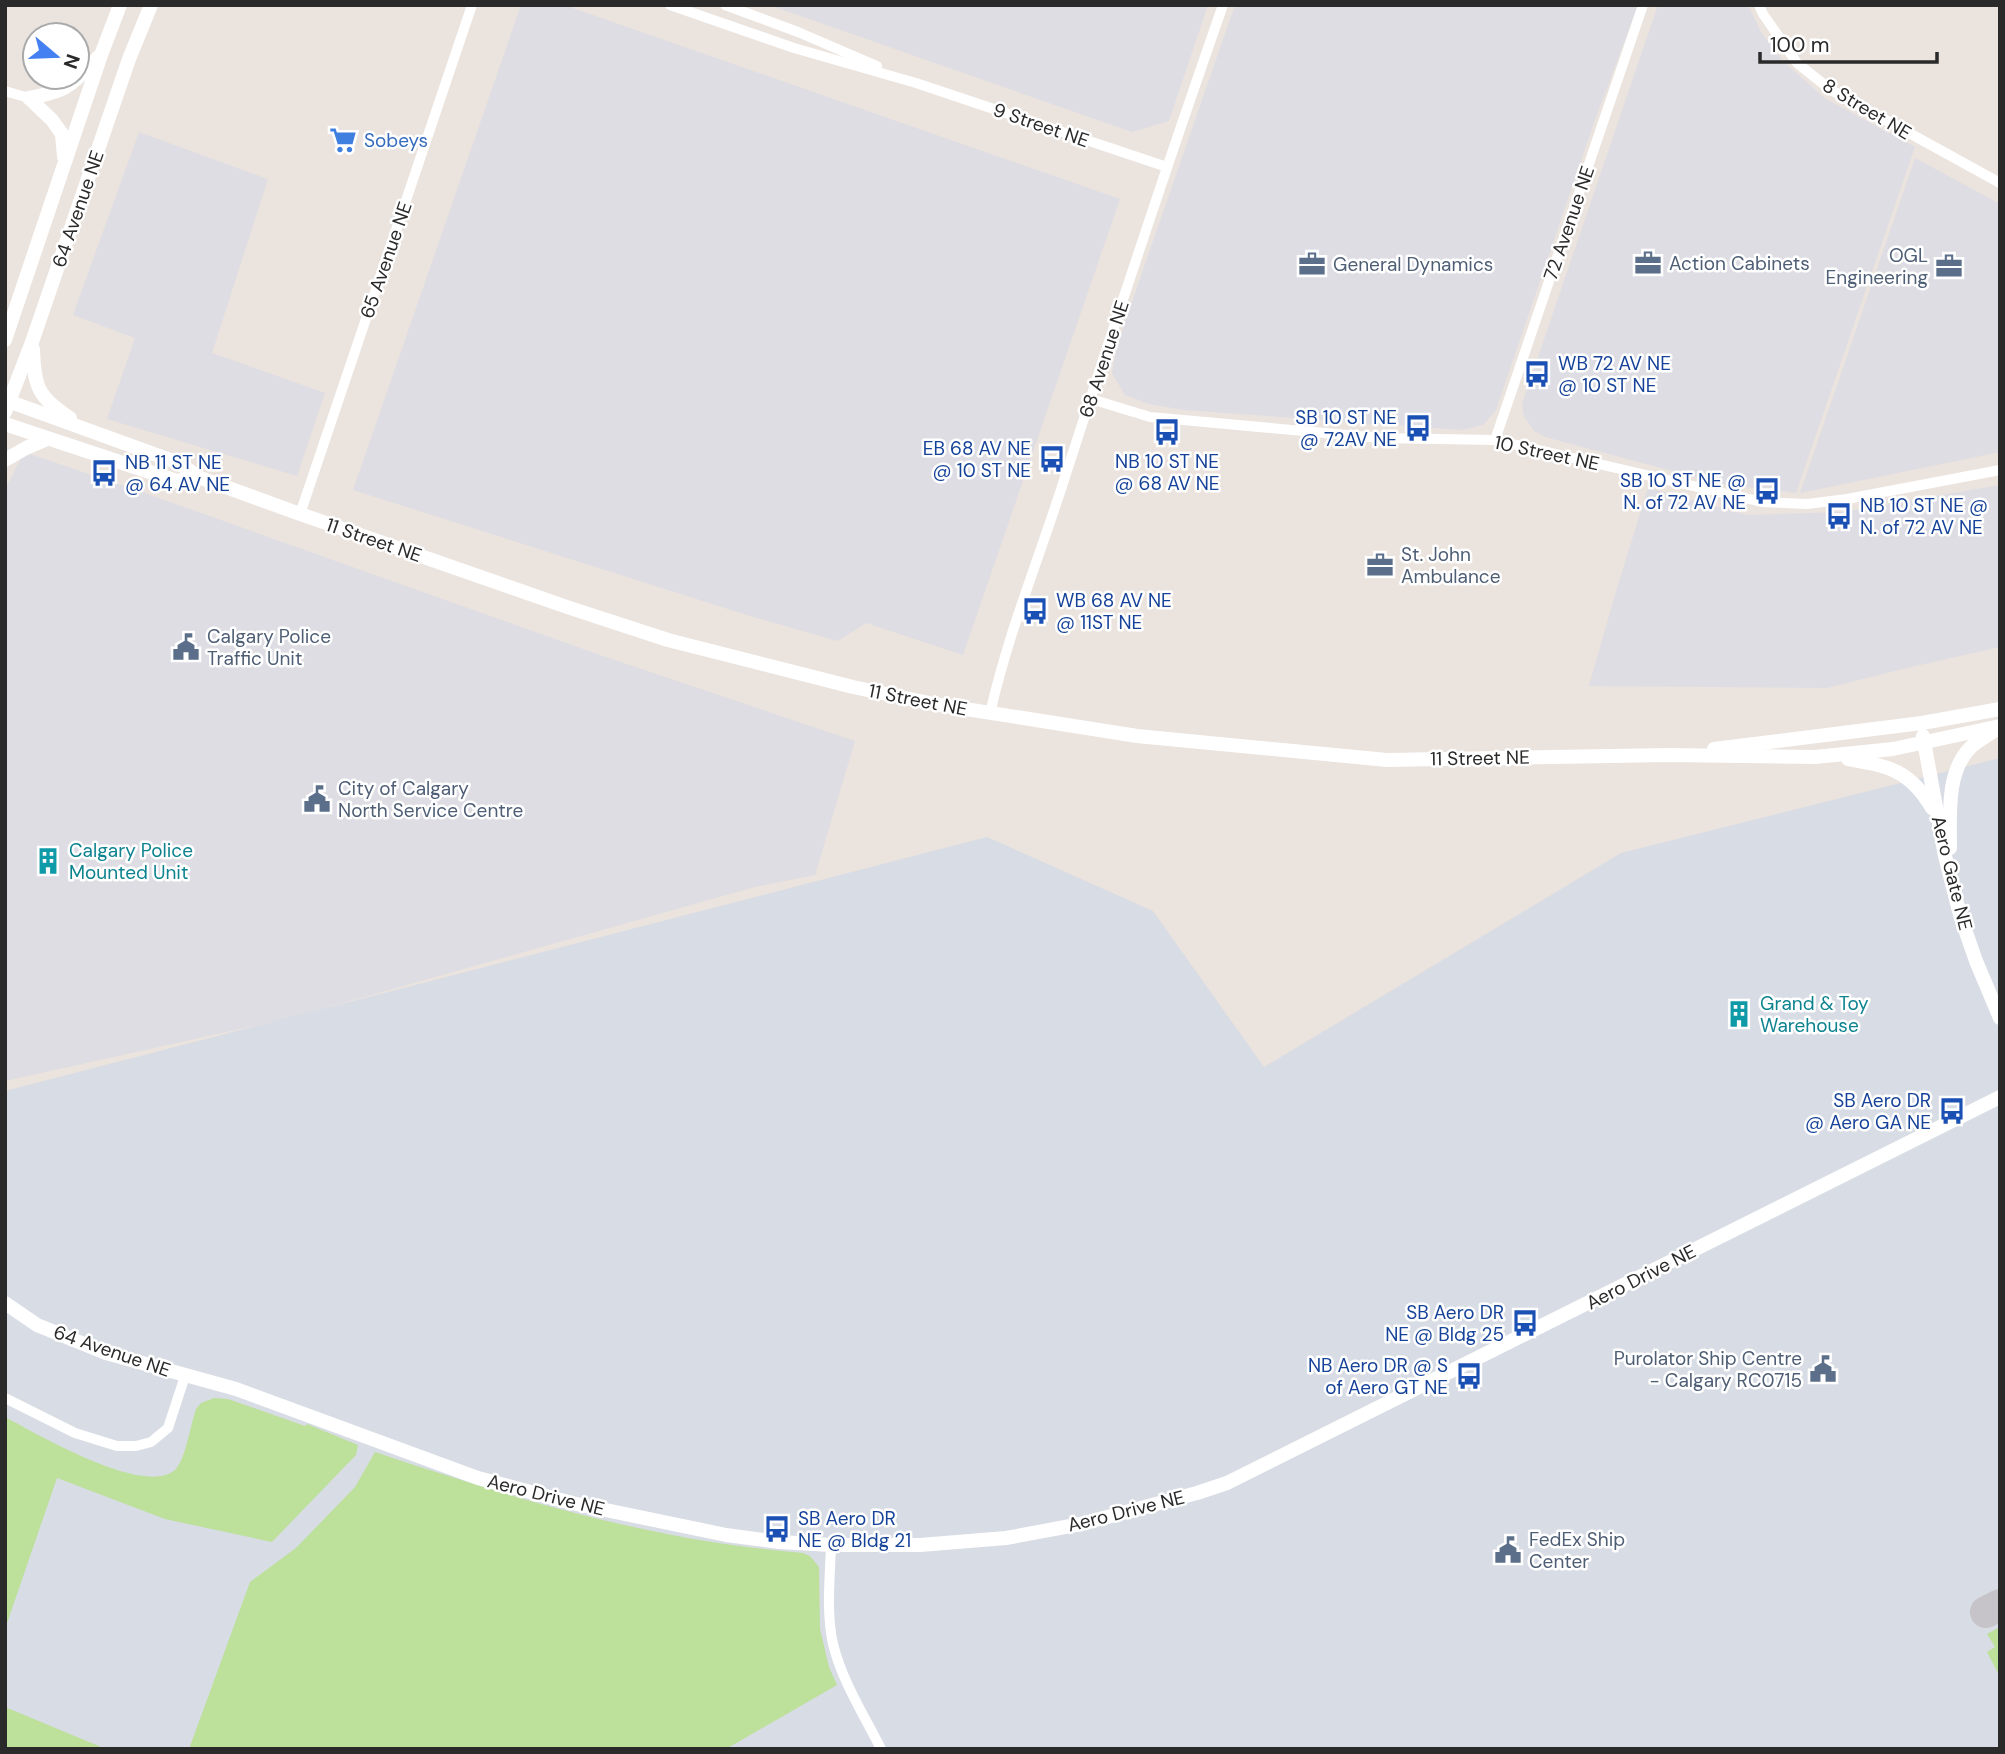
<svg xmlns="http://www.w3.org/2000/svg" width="2005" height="1754" viewBox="0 0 2005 1754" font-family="'DM Sans',sans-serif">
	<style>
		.industrial { fill: #dedde4 }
		.airport { fill: #d8dce4 }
		.green { fill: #bde09b }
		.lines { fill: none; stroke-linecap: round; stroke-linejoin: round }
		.taxiway { stroke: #c6c4c8; stroke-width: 32 }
		.street { stroke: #fff; stroke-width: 10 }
		.secondary { stroke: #fff; stroke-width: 14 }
		.labels { text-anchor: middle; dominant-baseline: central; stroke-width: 5; stroke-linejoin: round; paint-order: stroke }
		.street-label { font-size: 19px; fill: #2a2a2a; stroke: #fff }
		.shop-label { font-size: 19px; fill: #366cbe; stroke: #fff; text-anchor: start }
		.service-label { font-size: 19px; fill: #4e5e75; stroke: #fff; text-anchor: start }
		.transit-label { font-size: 19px; fill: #164399; stroke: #fff; text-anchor: end }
		.culture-label { font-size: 19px; fill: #0d838f; stroke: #fff; text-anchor: start }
	</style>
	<rect width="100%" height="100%" fill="#ebe3dd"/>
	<!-- industrial -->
	<g class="industrial">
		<polygon points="521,5 564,5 1120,199 963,655 866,623 838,641 750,616 353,490"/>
		<polygon points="769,5 1208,5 1169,121 1132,132"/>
		<polygon points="1235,5 1638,5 1595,120 1496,410 1483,425 1462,430 1185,410 1149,404 1125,395 1112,373 1117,345"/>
		<polygon points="1658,5 1748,5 1762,34 1785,63 1826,99 1915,147 1796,493 1721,484 1545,437 1534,431 1524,416 1522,404"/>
		<polygon points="139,132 268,179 212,353 325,393 297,476 107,419 135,338 73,315"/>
		<polygon points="1915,158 2000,204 2000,452 1800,493"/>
		<polygon points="24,452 139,491 600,655 855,741 815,875 755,887 290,1018 5,1081 5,490"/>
		<polygon points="2000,485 2000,647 1911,667 1827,688 1589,686 1617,588 1648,488 1747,515 1844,512"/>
	</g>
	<!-- airport -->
	<polygon class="airport" points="2000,758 2000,1749 5,1749 5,1091 987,837 1153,911 1264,1067 1621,853"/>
	<!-- green -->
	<g class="green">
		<path d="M214,1398l14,1 77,27 2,-2 51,21 -2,10 -84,87 -107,-23 -108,-41 -52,151v-212c32,17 139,80 170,53 10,-9 16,-47 21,-61l5,-6z"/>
		<path d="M375,1452c110,37 223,72 337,90 30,5 61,8 91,11l7,3 9,11 1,62 9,38 8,18 -111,64h-537l61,-167 46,-34 59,-61z"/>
		<polygon points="2000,1627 2000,1677 1987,1652 1995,1647 1987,1634"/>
		<polygon points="5,1707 106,1749 5,1749"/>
	</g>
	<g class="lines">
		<!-- taxiway -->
		<polyline class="taxiway" points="1986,1612 2000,1605"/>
		<!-- street -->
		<g class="street">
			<polyline points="670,5 794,48 916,83 1167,167"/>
			<polyline points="725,5 798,32 877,66"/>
			<polyline points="1759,5 1763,14 1797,63 1831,90 2000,183"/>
			<polyline points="5,91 29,98"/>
			<polyline points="1091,399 1150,417 1380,438 1495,440 1762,502 1807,504 1847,499 2000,470"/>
			<polyline points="1495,440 1643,5"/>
			<polyline points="300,514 472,5"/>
			<path d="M990,714c18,-81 50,-158 75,-237 51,-158 103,-315 158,-472"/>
			<polyline points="5,1398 75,1433 117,1446 136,1446 151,1442 168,1428 185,1376"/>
			<path d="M831,1545c-1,33 -5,67 2,99 9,37 31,71 48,105"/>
		</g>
		<!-- secondary -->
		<g class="secondary">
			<path d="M29,98c39,-7 41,-12 68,-40"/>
			<polyline points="29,98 52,120 62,134 64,157"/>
			<polyline points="5,340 101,55 120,5"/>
			<path d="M33,349c1,38 5,48 37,69"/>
			<polyline points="5,400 179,463 198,477 300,514 567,607 668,640 853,687 934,704 1137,736 1387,760 1668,755 1815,757 1893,749 2000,726"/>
			<polyline points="5,412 32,342 129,59 151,5"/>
			<polyline points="5,424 177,481 198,477"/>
			<polyline points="5,460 26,448 47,439"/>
			<polyline points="1923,736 1945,856 1960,915 1976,961 2000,1018"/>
			<polyline points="1714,749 1922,723 2000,709"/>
			<path d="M1848,759c40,7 62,11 84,49"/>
			<path d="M1950,848c0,-33 -4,-77 21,-101 6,-6 16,-11 23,-16"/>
			<polyline points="5,1303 37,1325 106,1353 236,1389 478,1478 572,1503 726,1535 779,1542 831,1545 920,1545 1006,1538 1081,1524 1197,1493 1227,1483 2000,1097"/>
		</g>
	</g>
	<!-- icons -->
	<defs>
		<symbol id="supermarket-bare" viewBox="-9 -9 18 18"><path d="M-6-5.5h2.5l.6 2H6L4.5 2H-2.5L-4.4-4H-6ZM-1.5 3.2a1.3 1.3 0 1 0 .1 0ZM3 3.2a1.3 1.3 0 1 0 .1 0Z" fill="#3f7fe0" stroke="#fff" stroke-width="2.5" paint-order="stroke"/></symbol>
		<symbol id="office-bare" viewBox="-9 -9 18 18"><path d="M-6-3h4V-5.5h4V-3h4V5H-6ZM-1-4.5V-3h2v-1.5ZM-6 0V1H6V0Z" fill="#5c6f8a" stroke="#fff" stroke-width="2.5" paint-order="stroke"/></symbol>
		<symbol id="bus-bare" viewBox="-9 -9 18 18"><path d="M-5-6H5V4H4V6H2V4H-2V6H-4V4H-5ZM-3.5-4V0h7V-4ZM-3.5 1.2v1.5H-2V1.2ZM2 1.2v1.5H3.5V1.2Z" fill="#1a4fb4" stroke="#fff" stroke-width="2.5" paint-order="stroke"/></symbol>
		<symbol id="civic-bare" viewBox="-9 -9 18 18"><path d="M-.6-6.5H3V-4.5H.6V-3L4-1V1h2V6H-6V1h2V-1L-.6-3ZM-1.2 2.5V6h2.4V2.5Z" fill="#5c6f8a" stroke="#fff" stroke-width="2.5" paint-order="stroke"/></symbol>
		<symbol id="building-bare" viewBox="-9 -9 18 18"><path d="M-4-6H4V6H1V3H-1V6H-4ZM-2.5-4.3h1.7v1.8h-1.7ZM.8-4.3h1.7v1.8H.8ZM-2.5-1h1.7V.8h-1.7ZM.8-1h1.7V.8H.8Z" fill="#0f9aa8" stroke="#fff" stroke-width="2.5" paint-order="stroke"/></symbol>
	</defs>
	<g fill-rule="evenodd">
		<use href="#supermarket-bare" x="324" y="121" width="38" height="38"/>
		<use href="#office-bare" x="1629" y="244" width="38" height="38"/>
		<use href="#office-bare" x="1293" y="245" width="38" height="38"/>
		<use href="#office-bare" x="1930" y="247" width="38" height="38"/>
		<use href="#bus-bare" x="1518" y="355" width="38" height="38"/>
		<use href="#bus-bare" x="1399" y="409" width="38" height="38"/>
		<use href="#bus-bare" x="1148" y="413" width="38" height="38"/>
		<use href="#bus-bare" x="1033" y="440" width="38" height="38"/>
		<use href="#bus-bare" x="85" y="454" width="38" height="38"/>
		<use href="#bus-bare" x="1748" y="472" width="38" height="38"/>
		<use href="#bus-bare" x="1820" y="497" width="38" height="38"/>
		<use href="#office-bare" x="1361" y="546" width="38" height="38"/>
		<use href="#bus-bare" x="1016" y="592" width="38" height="38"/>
		<use href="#civic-bare" x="167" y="628" width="38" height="38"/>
		<use href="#civic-bare" x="298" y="780" width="38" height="38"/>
		<use href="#building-bare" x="29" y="842" width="38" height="38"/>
		<use href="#building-bare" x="1720" y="995" width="38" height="38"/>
		<use href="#bus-bare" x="1933" y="1092" width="38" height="38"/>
		<use href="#bus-bare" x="1506" y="1304" width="38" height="38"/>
		<use href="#civic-bare" x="1804" y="1350" width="38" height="38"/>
		<use href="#bus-bare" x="1450" y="1357" width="38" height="38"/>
		<use href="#bus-bare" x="758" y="1510" width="38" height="38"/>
		<use href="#civic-bare" x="1489" y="1531" width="38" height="38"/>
	</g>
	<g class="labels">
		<!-- street labels -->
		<g class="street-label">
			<text transform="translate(1867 109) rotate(31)">8 Street NE</text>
			<text transform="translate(1041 125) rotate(19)">9 Street NE</text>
			<text transform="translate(78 209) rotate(-71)">64 Avenue NE</text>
			<text transform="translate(1569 223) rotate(-71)">72 Avenue NE</text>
			<text transform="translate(386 260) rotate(-71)">65 Avenue NE</text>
			<text transform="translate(1104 359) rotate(-72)">68 Avenue NE</text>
			<text transform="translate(1547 453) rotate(12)">10 Street NE</text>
			<text transform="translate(374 540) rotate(19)">11 Street NE</text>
			<text transform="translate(918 700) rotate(11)">11 Street NE</text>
			<text transform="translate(1480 758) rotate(-1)">11 Street NE</text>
			<text transform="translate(1952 873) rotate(76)">Aero Gate NE</text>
			<text transform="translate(1641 1277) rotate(-27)">Aero Drive NE</text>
			<text transform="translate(112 1351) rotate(19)">64 Avenue NE</text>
			<text transform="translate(546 1495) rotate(14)">Aero Drive NE</text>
			<text transform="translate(1126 1511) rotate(-14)">Aero Drive NE</text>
		</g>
		<!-- shop labels -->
		<g class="shop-label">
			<text x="364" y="140">Sobeys</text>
		</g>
		<!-- service labels -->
		<g class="service-label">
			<text x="1928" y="255" text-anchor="end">OGL<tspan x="1928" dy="22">Engineering</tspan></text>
			<text x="1669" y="263">Action Cabinets</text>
			<text x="1333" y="264">General Dynamics</text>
			<text x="1401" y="554">St. John<tspan x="1401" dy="22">Ambulance</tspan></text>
			<text x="207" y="636">Calgary Police<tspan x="207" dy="22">Traffic Unit</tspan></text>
			<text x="338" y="788">City of Calgary<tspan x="338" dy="22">North Service Centre</tspan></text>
			<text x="1802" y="1358" text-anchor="end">Purolator Ship Centre<tspan x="1802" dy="22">- Calgary RC0715</tspan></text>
			<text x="1529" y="1539">FedEx Ship<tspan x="1529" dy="22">Center</tspan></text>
		</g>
		<!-- transit labels -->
		<g class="transit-label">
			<text x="1558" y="363" text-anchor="start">WB 72 AV NE<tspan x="1558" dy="22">@ 10 ST NE</tspan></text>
			<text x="1397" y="417">SB 10 ST NE<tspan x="1397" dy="22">@ 72AV NE</tspan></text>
			<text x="1031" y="448">EB 68 AV NE<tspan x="1031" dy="22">@ 10 ST NE</tspan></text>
			<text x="1167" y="461" text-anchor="middle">NB 10 ST NE<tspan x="1167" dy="22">@ 68 AV NE</tspan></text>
			<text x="125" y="462" text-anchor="start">NB 11 ST NE<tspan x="125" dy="22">@ 64 AV NE</tspan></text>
			<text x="1746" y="480">SB 10 ST NE @<tspan x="1746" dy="22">N. of 72 AV NE</tspan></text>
			<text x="1860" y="505" text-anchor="start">NB 10 ST NE @<tspan x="1860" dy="22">N. of 72 AV NE</tspan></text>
			<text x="1056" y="600" text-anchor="start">WB 68 AV NE<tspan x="1056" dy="22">@ 11ST NE</tspan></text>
			<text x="1931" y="1100">SB Aero DR<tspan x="1931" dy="22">@ Aero GA NE</tspan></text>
			<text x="1504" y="1312">SB Aero DR<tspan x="1504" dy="22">NE @ Bldg 25</tspan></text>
			<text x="1448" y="1365">NB Aero DR @ S<tspan x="1448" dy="22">of Aero GT NE</tspan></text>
			<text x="798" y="1518" text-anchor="start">SB Aero DR<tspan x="798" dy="22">NE @ Bldg 21</tspan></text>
		</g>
		<!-- culture labels -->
		<g class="culture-label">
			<text x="69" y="850">Calgary Police<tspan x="69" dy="22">Mounted Unit</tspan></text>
			<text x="1760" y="1003">Grand &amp; Toy<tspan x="1760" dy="22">Warehouse</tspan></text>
		</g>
	</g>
	<!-- border -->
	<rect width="2005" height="1754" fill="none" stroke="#2a2a2a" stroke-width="14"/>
	<!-- north arrow -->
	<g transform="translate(56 56) rotate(109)"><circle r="33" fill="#ffffff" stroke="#aaaaaa" stroke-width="2"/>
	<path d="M0-5L12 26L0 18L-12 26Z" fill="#4480f1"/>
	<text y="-10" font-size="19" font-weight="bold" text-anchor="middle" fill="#2a2a2a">N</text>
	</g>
	<!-- scale -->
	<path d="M1760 52v10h177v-10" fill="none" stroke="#2a2a2a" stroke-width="3.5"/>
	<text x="1770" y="52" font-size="21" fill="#2a2a2a" stroke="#ffffff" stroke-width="5" paint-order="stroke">100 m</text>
</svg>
